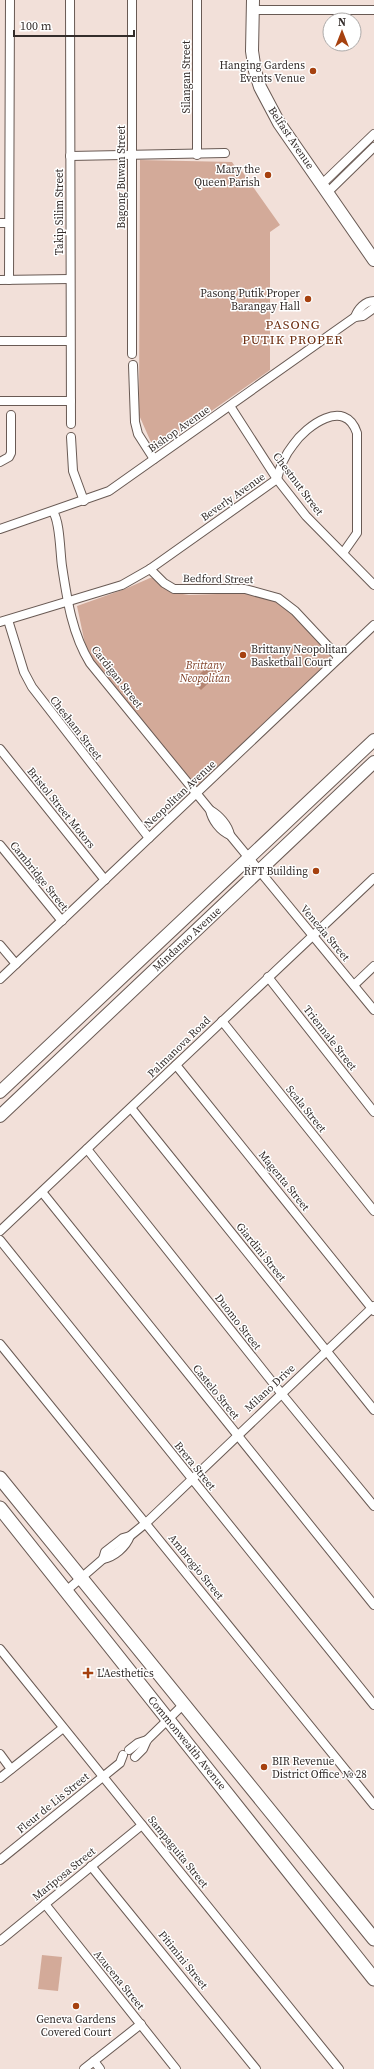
<svg xmlns="http://www.w3.org/2000/svg" width="374" height="2069" viewBox="0 0 374 2069" font-family="'Source Serif 4',serif">
	<style>
		.green { fill: #d3aa99 }
		.water { fill: #b48572 }
		.lines { fill: none; stroke-linecap: round; stroke-linejoin: round }
		.street-casing { stroke: #695a54; stroke-width: 10 }
		.secondary-casing { stroke: #695a54; stroke-width: 14 }
		.primary-casing { stroke: #695a54; stroke-width: 15 }
		.street { stroke: #fff; stroke-width: 8 }
		.secondary { stroke: #fff; stroke-width: 12 }
		.primary { stroke: #fff; stroke-width: 13 }
		.poi-dot { fill: #a6410f; stroke: #fff; stroke-width: 1.5 }
		.labels { text-anchor: middle; dominant-baseline: central; stroke-width: 3; stroke-linejoin: round; paint-order: stroke }
		.poi-label { font-size: 11px; fill: #342d2b; stroke: #fff; text-anchor: end }
		.street-label { font-size: 11px; fill: #342d2b; stroke: #fff }
		.park-label { font-size: 11px; font-style: italic; fill: #804128; stroke: #fff }
		.quarter-label { font-size: 13px; letter-spacing: 1px; fill: #6a2a0c; stroke: #fff }
	</style>
	<rect width="100%" height="100%" fill="#f2e0d9"/>
	<!-- green -->
	<g class="green">
		<polygon points="140,160 232,162 236,168 239,167 280,225 270,232 270,370 157,449 150,440 139,415"/>
		<polygon points="150,578 153,578 170,592 189,595 245,593 275,601 293,615 330,654 330,661 196,787 92,658 85,644 77,606 125,589"/>
		<polygon points="42,1955 62,1957 58,1991 38,1989"/>
	</g>
	<!-- water -->
	<polygon class="water" points="212,663 220,672 201,690 192,681"/>
	<g class="lines">
		<defs>
			<g id="street">
				<polyline points="70,0 71,424"/>
				<polyline points="132,0 132,354"/>
				<polyline points="197,0 197,155"/>
				<polyline points="253,10 374,10"/>
				<polyline points="70,156 225,153"/>
				<polyline points="322,184 374,134"/>
				<polyline points="328,192 374,147"/>
				<polyline points="0,223 9,223"/>
				<polyline points="0,280 70,279"/>
				<polyline points="9,280 10,0"/>
				<path d="M355,317c3,-8 10,-16 19,-16"/>
				<polyline points="0,341 70,341"/>
				<polyline points="133,365 135,422 138,434 154,459"/>
				<polyline points="0,401 71,401"/>
				<polyline points="230,406 277,479 306,516 374,585"/>
				<polyline points="71,437 73,471 84,501"/>
				<polyline points="0,462 9,457 11,453 11,415"/>
				<path d="M53,512c7,9 7,40 9,54 5,33 10,68 28,97l120,147c2,10 10,21 20,25l144,175"/>
				<polyline points="0,529 109,491 355,317 363,316 374,308"/>
				<polyline points="150,569 164,583 174,589 245,589 278,598 295,611 339,658"/>
				<polyline points="8,620 24,672 32,687 149,838"/>
				<path d="M0,622l122,-37 28,-16 127,-90c3,-13 8,-24 16,-34 13,-19 52,-48 64,-12v100l-14,20"/>
				<polyline points="0,749 105,880"/>
				<path d="M210,810c9,5 18,15 20,25"/>
				<polyline points="0,845 62,921"/>
				<polyline points="0,945 16,964"/>
				<polyline points="268,977 374,1112"/>
				<polyline points="0,979 374,625"/>
				<polyline points="354,985 374,966"/>
				<polyline points="222,1021 374,1211"/>
				<polyline points="176,1065 374,1311"/>
				<polyline points="131,1108 374,1410"/>
				<polyline points="87,1149 281,1393 374,1506"/>
				<polyline points="42,1192 374,1605"/>
				<polyline points="0,1231 374,878"/>
				<polyline points="0,1240 374,1705"/>
				<polyline points="0,1344 374,1805"/>
				<path d="M103,1559c11,-2 23,-12 27,-23"/>
				<polyline points="66,1591 103,1559 105,1552 123,1538 130,1536 146,1523 374,1306"/>
				<polyline points="0,1649 339,2069"/>
				<polyline points="129,1750 138,1743 147,1740"/>
				<polyline points="0,1754 11,1769"/>
				<polyline points="135,1757 143,1749 147,1740 184,1704"/>
				<polyline points="0,1778 63,1728"/>
				<polyline points="0,1860 120,1763 123,1755"/>
				<polyline points="91,1866 256,2069"/>
				<polyline points="45,1904 176,2069"/>
				<polyline points="0,1941 142,1825"/>
				<polyline points="94,2061 100,2069"/>
				<polyline points="84,2069 141,2024"/>
			</g>
			<g id="secondary">
				<polyline points="253,0 252,51 255,71 260,87 279,123 374,260"/>
				<polyline points="0,1092 374,740"/>
				<polyline points="0,1116 374,762"/>
			</g>
			<g id="primary">
				<polyline points="0,1478 374,1939"/>
				<polyline points="0,1508 374,1979"/>
			</g>
		</defs>
		<!-- street casing -->
		<use href="#street" class="street-casing"/>
		<!-- secondary casing -->
		<use href="#secondary" class="secondary-casing"/>
		<!-- primary casing -->
		<use href="#primary" class="primary-casing"/>
		<!-- street -->
		<use href="#street" class="street"/>
		<!-- secondary -->
		<use href="#secondary" class="secondary"/>
		<!-- primary -->
		<use href="#primary" class="primary"/>
	</g>
	<!-- markers -->
	<g class="poi-dot">
		<circle cx="313" cy="71" r="4"/>
		<circle cx="268" cy="175" r="4"/>
		<circle cx="308" cy="299" r="4"/>
		<circle cx="243" cy="655" r="4"/>
		<circle cx="316" cy="871" r="4"/>
		<path d="M86 1667h4v4h4v4h-4v4h-4v-4h-4v-4h4z"/>
		<circle cx="264" cy="1767" r="4"/>
		<circle cx="76" cy="2006" r="4"/>
	</g>
	<g class="labels">
		<!-- poi labels -->
		<g class="poi-label">
			<text x="305" y="65">Hanging Gardens<tspan x="305" dy="13">Events Venue</tspan></text>
			<text x="260" y="169">Mary the<tspan x="260" dy="13">Queen Parish</tspan></text>
			<text x="300" y="293">Pasong Putik Proper<tspan x="300" dy="13">Barangay Hall</tspan></text>
			<text x="251" y="649" text-anchor="start">Brittany Neopolitan<tspan x="251" dy="13">Basketball Court</tspan></text>
			<text x="308" y="871">RFT Building</text>
			<text x="97" y="1673" text-anchor="start">L'Aesthetics</text>
			<text x="272" y="1761" text-anchor="start">BIR Revenue<tspan x="272" dy="13">District Office № 28</tspan></text>
			<text x="76" y="2019" text-anchor="middle">Geneva Gardens<tspan x="76" dy="13">Covered Court</tspan></text>
		</g>
		<!-- street labels -->
		<g class="street-label">
			<text transform="translate(186 77) rotate(-90)">Silangan Street</text>
			<text transform="translate(291 138) rotate(56)">Belfast Avenue</text>
			<text transform="translate(121 177) rotate(-90)">Bagong Buwan Street</text>
			<text transform="translate(59 212) rotate(-90)">Takip Silim Street</text>
			<text transform="translate(179 429) rotate(-35)">Bishop Avenue</text>
			<text transform="translate(298 484) rotate(53)">Chestnut Street</text>
			<text transform="translate(233 497) rotate(-35)">Beverly Avenue</text>
			<text transform="translate(218 579) rotate(1)">Bedford Street</text>
			<text transform="translate(117 677) rotate(52)">Cardigan Street</text>
			<text transform="translate(76 728) rotate(52)">Chesham Street</text>
			<text transform="translate(180 794) rotate(-43)">Neopolitan Avenue</text>
			<text transform="translate(61 808) rotate(51)">Bristol Street Motors</text>
			<text transform="translate(39 876) rotate(51)">Cambridge Street</text>
			<text transform="translate(325 933) rotate(50)">Venezia Street</text>
			<text transform="translate(187 939) rotate(-43)">Mindanao Avenue</text>
			<text transform="translate(330 1038) rotate(52)">Triennale Street</text>
			<text transform="translate(179 1047) rotate(-44)">Palmanova Road</text>
			<text transform="translate(306 1109) rotate(51)">Scala Street</text>
			<text transform="translate(284 1181) rotate(51)">Magenta Street</text>
			<text transform="translate(261 1252) rotate(51)">Giardini Street</text>
			<text transform="translate(238 1322) rotate(52)">Duomo Street</text>
			<text transform="translate(270 1388) rotate(-43)">Milano Drive</text>
			<text transform="translate(216 1392) rotate(51)">Castelo Street</text>
			<text transform="translate(195 1466) rotate(51)">Brera Street</text>
			<text transform="translate(196 1567) rotate(51)">Ambrogio Street</text>
			<text transform="translate(187 1743) rotate(51)">Commonwealth Avenue</text>
			<text transform="translate(53 1803) rotate(-39)">Fleur de Lis Street</text>
			<text transform="translate(178 1852) rotate(51)">Sampaguita Street</text>
			<text transform="translate(64 1874) rotate(-39)">Mariposa Street</text>
			<text transform="translate(183 1960) rotate(51)">Pitimini Street</text>
			<text transform="translate(119 1980) rotate(51)">Azucena Street</text>
		</g>
		<!-- park labels -->
		<g class="park-label">
			<text x="205" y="665">Brittany<tspan x="205" dy="13">Neopolitan</tspan></text>
		</g>
		<!-- quarter labels -->
		<g class="quarter-label">
			<text x="293" y="324">PASONG<tspan x="293" dy="15">PUTIK PROPER</tspan></text>
		</g>
	</g>
	<!-- north arrow -->
	<g transform="translate(342 32)"><circle r="19" fill="#ffffff" stroke="#aeabaa"/>
	<path d="M0-3L7 15L0 10L-7 15Z" fill="#a6410f"/>
	<text y="-6" font-size="11" font-weight="bold" text-anchor="middle" fill="#342d2b">N</text>
	</g>
	<!-- scale -->
	<path d="M14 30v6h120v-6" fill="none" stroke="#342d2b" stroke-width="2"/>
	<text x="20" y="30" font-size="12" fill="#342d2b" stroke="#ffffff" stroke-width="3" paint-order="stroke">100 m</text>
</svg>
